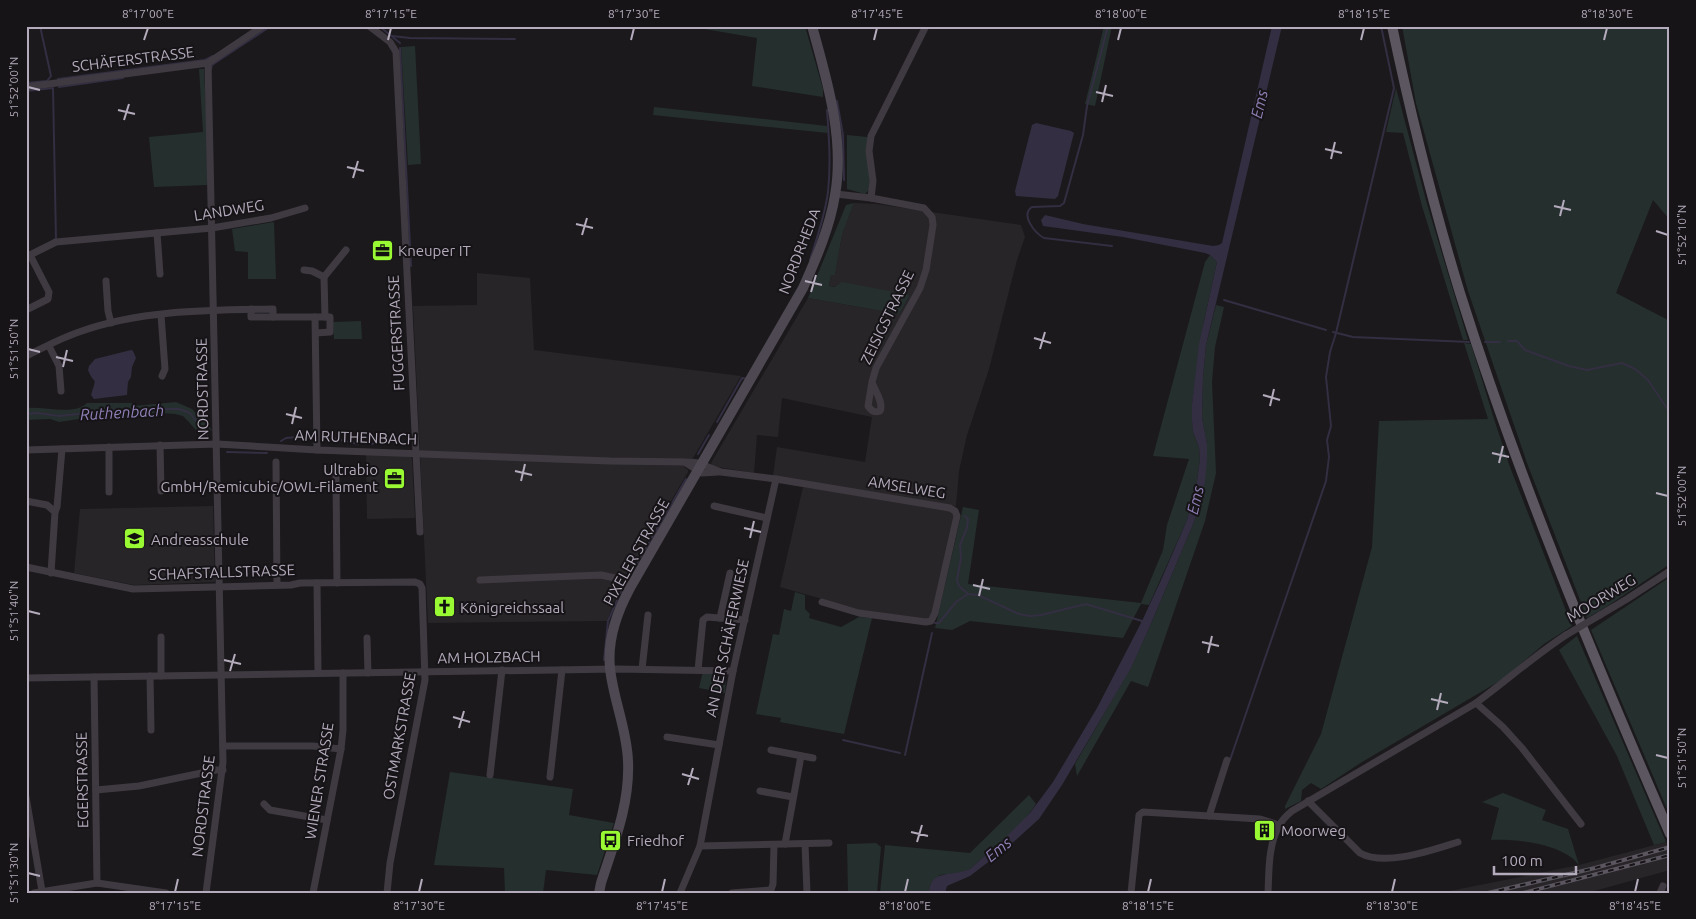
<svg xmlns="http://www.w3.org/2000/svg" width="1696" height="919" viewBox="0 0 1696 919" font-family="Ubuntu,sans-serif">
	<style>
		.built { fill: #282529 }
		.green { fill: #252f2e }
		.water { fill: #332e41 }
		.lines { fill: none; stroke-linecap: round; stroke-linejoin: round }
		.stream { stroke: #332e41; stroke-width: 2 }
		.street { stroke: #3f3a41; stroke-width: 7 }
		.secondary { stroke: #4d4851; stroke-width: 10 }
		.primary { stroke: #5c5660; stroke-width: 10 }
		.rail-casing { stroke: #5a555e; stroke-width: 4 }
		.rail { stroke: #161417; stroke-width: 2; stroke-dasharray: 5.5; stroke-linecap: butt }
		.street-bridge { stroke: #3f3a41; stroke-width: 7 }
		.ticks { fill: none; stroke: #b4abbc; stroke-width: 2 }
		.labels { text-anchor: middle; dominant-baseline: central; stroke-width: 4; stroke-linejoin: round; paint-order: stroke }
		.street-label { font-size: 15px; fill: #b4abbc; stroke: #161417 }
		.poi-label { font-size: 15px; fill: #b4abbc; stroke: #161417; text-anchor: start }
		.water-label { font-size: 16px; font-style: italic; fill: #9181b8; stroke: #161417 }
		.neatline { fill: none; stroke: #b4abbc; stroke-width: 2 }
		.ticks-label { font-size: 12px; text-anchor: middle; fill: #b4abbc }
	</style>
	<rect width="100%" height="100%" fill="#1b191c"/>
	<!-- built -->
	<g class="built">
		<polygon points="854,203 876,204 1021,225 1025,237 1017,260 989,369 967,435 959,471 956,506 773,476 777,447 865,462 872,417 782,398 778,437 757,435 754,473 712,466 711,463 808,298 899,314 910,295 829,286 831,275 835,275 842,235"/>
		<polygon points="477,273 530,278 534,350 741,376 693,458 685,458 684,467 688,470 688,472 624,581 616,596 607,621 428,623 413,306 477,305"/>
		<polygon points="366,454 408,456 411,457 412,460 415,518 367,519"/>
		<polygon points="803,487 950,510 954,516 933,613 927,619 861,610 780,587"/>
		<polygon points="213,506 215,582 134,585 74,573 80,509"/>
		<polygon points="1666,842 1670,850 1670,870 1587,893 1440,893 1579,865"/>
	</g>
	<!-- green -->
	<g class="green">
		<polygon points="687,26 805,26 823,89 823,97 752,86 757,38"/>
		<polygon points="1104,26 1112,26 1095,106 1085,104"/>
		<polygon points="1402,26 1670,26 1670,220 1653,200 1616,293 1670,321 1670,564 1606,607 1587,618 1527,463 1468,291 1416,103"/>
		<polygon points="415,46 421,164 408,165 401,47"/>
		<polygon points="199,69 204,69 207,130 207,185 154,187 149,137 203,132"/>
		<polygon points="1396,88 1427,204 1468,340 1463,340 1422,206 1403,133 1386,132"/>
		<polygon points="654,107 827,126 828,133 653,115"/>
		<path d="M847,135l20,2c0,18 5,36 2,53l-4,4 -18,-5z"/>
		<polygon points="854,203 842,235 835,275 831,275 829,286 835,287 842,282 910,295 899,314 808,298 846,205"/>
		<polygon points="274,222 276,279 248,279 248,252 235,251 232,229"/>
		<polygon points="1210,255 1217,262 1204,321 1192,404 1193,432 1199,447 1200,459 1197,481 1187,520 1149,605 1141,604 1123,638 970,621 952,630 935,628 963,507 979,510 968,584 1141,603 1163,550 1167,525 1189,459 1153,456 1205,262"/>
		<polygon points="1216,305 1224,307 1215,347 1212,382 1216,473 1205,521 1148,687 1131,681 1077,776 1075,764 1131,667 1150,626 1194,522 1207,460 1207,443 1202,418 1203,378 1206,345"/>
		<polygon points="361,321 362,339 334,339 333,322"/>
		<polygon points="1464,343 1471,344 1494,419 1510,467 1572,626 1544,644 1503,679 1362,762 1321,789 1311,783 1302,790 1301,801 1285,809 1285,806 1321,734 1372,547 1379,421 1488,419"/>
		<path d="M176,402l16,7 20,21 -10,7 -14,-16 -5,-5 -8,-2 -14,-1 -29,4 -26,-2 -47,7 -9,-3 -24,1v-12c18,-2 48,8 61,-5h46v3z"/>
		<polygon points="1670,577 1670,816 1591,630"/>
		<polygon points="795,592 805,595 805,609 810,614 809,618 841,627 859,617 872,618 844,734 780,722 781,718 756,714 773,634 779,635 784,609 791,611"/>
		<polygon points="1577,636 1666,842 1654,845 1617,756 1559,650"/>
		<polygon points="704,673 725,675 726,676 725,693 699,688 702,675"/>
		<polygon points="450,772 573,789 569,815 614,823 597,875 546,870 543,893 505,893 504,868 434,865"/>
		<path d="M1503,793l43,17 -4,10 26,9 11,36c-17,-22 -63,-26 -88,-25l8,-32 -17,-6z"/>
		<path d="M1029,795l7,9c-16,26 -44,45 -66,65l-6,3 -24,3 -10,10 -1,8h-49l5,-48 85,8z"/>
		<polygon points="876,843 881,847 877,893 848,893 847,844"/>
	</g>
	<!-- water -->
	<g class="water">
		<path d="M1272,26h10l-76,319 -3,33 -1,40 5,25v17l-2,22 -11,40 -44,104 -19,42 -69,117 -23,34 -31,28 -38,29 -23,10 -2,7h-16c1,-25 25,-16 41,-24l36,-32 24,-24 23,-31 44,-74 45,-87 19,-41 26,-60 10,-39 3,-22 -1,-12 -6,-15 -1,-12v-16l7,-60 18,-82 -7,-7 -5,-2 -82,-16 -80,-11 -2,-6 4,-5 38,9 130,22 6,-1 3,-2z"/>
		<polygon points="1036,123 1071,131 1074,133 1058,196 1055,199 1016,196 1015,191 1032,125"/>
		<path d="M131,350l2,1 3,7 -4,9 -1,10 -3,5 -1,13 -33,4 -3,-4c7,-21 3,-9 -3,-25l1,-4 6,-7z"/>
	</g>
	<g class="lines">
		<!-- stream -->
		<g class="stream">
			<polyline points="379,26 400,43"/>
			<path d="M1108,26l-21,80 -4,29 -19,68 -4,3 -28,1c-12,8 3,26 12,31l68,8"/>
			<polyline points="392,36 410,38 515,39"/>
			<polyline points="400,48 411,266"/>
			<polyline points="211,69 212,65 215,63 271,26"/>
			<polyline points="58,79 205,60 213,56"/>
			<polyline points="26,83 47,81 51,76 40,26"/>
			<polyline points="59,87 123,78"/>
			<polyline points="26,91 53,88 56,239 54,240"/>
			<polyline points="837,101 843,135 844,180"/>
			<path d="M810,260c7,-22 15,-45 18,-68 3,-28 1,-55 -1,-82"/>
			<polyline points="1224,300 1326,330"/>
			<polyline points="1333,332 1353,337 1469,342"/>
			<polyline points="1508,341 1517,341 1525,350 1569,366 1587,370 1622,363 1635,369 1648,380 1670,413"/>
			<polyline points="1485,342 1500,342"/>
			<polyline points="26,414 38,413 59,416 88,413 102,409 132,412 153,409 179,409 190,413 207,435"/>
			<polyline points="717,422 742,378 747,379"/>
			<polyline points="324,436 358,444"/>
			<polyline points="281,441 286,438 309,436"/>
			<path d="M372,444c16,-8 16,-7 34,-1"/>
			<polyline points="227,452 267,453"/>
			<polyline points="698,454 709,435"/>
			<polyline points="965,516 968,519 967,528 960,545 961,558 957,580 959,586 968,594 978,595 1019,614 1030,616 1041,615 1086,604 1142,621"/>
			<polyline points="628,579 686,479"/>
			<polyline points="935,623 939,623 956,602 968,594"/>
			<polyline points="604,660 608,621 622,589"/>
			<polyline points="843,740 900,753"/>
			<polyline points="905,755 932,633"/>
			<polyline points="1230,760 1326,481 1329,457 1327,440 1331,426 1326,377 1330,352 1336,333 1394,88 1381,26"/>
		</g>
		<!-- street -->
		<g class="street">
			<polyline points="369,26 390,42 396,52 420,532"/>
			<polyline points="26,87 208,63 263,26"/>
			<path d="M836,194l35,4 53,10 8,9 1,8 -7,45 -6,18 -44,80 -4,14 -4,24c4,5 6,7 12,5 4,-8 -5,-20 -8,-29"/>
			<polyline points="871,198 873,181 869,151 871,136 926,26"/>
			<polyline points="157,233 160,274"/>
			<polyline points="26,257 56,242 212,228 271,218 305,208"/>
			<polyline points="304,270 312,271 324,277 325,317"/>
			<polyline points="324,277 346,250"/>
			<polyline points="106,281 108,311 111,323"/>
			<polyline points="251,309 251,317 330,317 330,332 316,333"/>
			<polyline points="26,310 48,299 49,292 30,255"/>
			<polyline points="161,315 165,369 162,376"/>
			<polyline points="315,317 317,450"/>
			<polyline points="49,346 59,366 61,391"/>
			<path d="M26,356c17,-8 35,-18 53,-24 61,-22 130,-22 194,-23v8"/>
			<polyline points="160,445 161,491"/>
			<polyline points="109,447 109,492"/>
			<polyline points="26,450 217,444 317,450 610,461 690,462 698,463 721,472 776,479 950,508 955,511 957,516 935,613 931,621 926,622 859,613 822,602"/>
			<polyline points="276,462 277,585"/>
			<polyline points="686,463 702,473 718,472"/>
			<polyline points="336,476 337,583"/>
			<polyline points="26,501 47,505 55,512 51,573"/>
			<polyline points="714,506 767,518"/>
			<polyline points="55,512 57,507 62,449"/>
			<polyline points="26,567 133,589 291,585 300,583 415,582 420,584 422,588 425,680 390,863 387,893"/>
			<polyline points="480,580 601,575 615,578 630,588"/>
			<polyline points="317,583 318,673"/>
			<polyline points="1600,615 1627,599 1670,571"/>
			<polyline points="720,618 730,573"/>
			<polyline points="161,637 161,676"/>
			<polyline points="367,638 368,673"/>
			<polyline points="642,669 648,615"/>
			<polyline points="698,670 703,620 707,617 745,620"/>
			<polyline points="150,676 151,730"/>
			<polyline points="94,677 97,883"/>
			<polyline points="26,678 616,669 733,671"/>
			<polyline points="1476,703 1503,727 1522,748 1581,824"/>
			<polyline points="667,737 719,745"/>
			<polyline points="223,746 313,746 341,749"/>
			<polyline points="771,750 813,758"/>
			<polyline points="490,775 502,670"/>
			<polyline points="550,777 562,670"/>
			<polyline points="96,790 139,786 216,770 223,770"/>
			<polyline points="760,791 793,797"/>
			<polyline points="26,797 42,891"/>
			<path d="M1308,801l52,52c25,14 72,-3 98,-11"/>
			<polyline points="264,804 270,810 327,820"/>
			<polyline points="1209,816 1227,760"/>
			<polyline points="785,844 801,756"/>
			<polyline points="805,844 807,893"/>
			<polyline points="700,846 829,843"/>
			<polyline points="34,893 97,883 166,893"/>
			<polyline points="206,893 223,762 208,63"/>
			<polyline points="313,893 341,749 343,730 343,673"/>
			<polyline points="680,893 700,846 733,671 776,479"/>
			<polyline points="732,893 771,890 773,884 774,845"/>
			<polyline points="1131,893 1139,815 1143,812 1260,819 1279,825"/>
			<path d="M1268,893c1,-21 0,-48 11,-67 3,-6 8,-11 13,-15l184,-108c30,-22 58,-47 90,-68"/>
			<polyline points="1660,893 1663,886"/>
		</g>
		<!-- secondary -->
		<path class="secondary" d="M599,893l2,-10c13,-40 29,-79 27,-122 -1,-32 -15,-62 -18,-93 -3,-29 7,-56 20,-80l173,-300c13,-29 27,-61 32,-93 10,-56 -8,-115 -23,-169"/>
		<!-- primary -->
		<path class="primary" d="M1392,26c19,90 41,179 68,267 58,184 133,364 210,541"/>
		<defs>
			<g id="rail">
				<polyline points="1488,893 1595,868 1670,847"/>
				<polyline points="1523,893 1670,855"/>
			</g>
		</defs>
		<!-- rail casing -->
		<use href="#rail" class="rail-casing"/>
		<!-- rail -->
		<use href="#rail" class="rail"/>
		<!-- street-bridge -->
		<polyline class="street-bridge" points="1566,635 1600,615"/>
	</g>
	<!-- ticks -->
	<path class="ticks" d="M144,40l4,-12M388,40l3,-12M631,40l3,-12M874,40l3,-12M1118,40l3,-12M1361,40l3,-12M1604,40l3,-12M28,87l12,3M1096,92l17,4M1102,102l4,-17M118,110l17,4M124,120l5,-16M1325,149l17,4M1331,159l4,-17M347,167l17,4M353,178l5,-17M1554,206l17,4M1560,216l4,-16M576,224l17,4M1656,231l12,4M582,235l5,-17M805,281l17,4M811,292l5,-17M1034,338l17,5M28,349l12,3M1040,349l5,-17M56,357l17,4M63,367l4,-17M1263,395l17,5M1270,406l4,-17M286,414l16,4M292,424l4,-17M1492,453l17,4M1499,463l4,-17M515,471l17,4M521,481l4,-17M1656,493l12,3M744,528l17,4M750,538l4,-17M973,585l17,4M979,596l4,-17M28,611l12,3M1202,642l17,4M1208,653l4,-17M224,660l17,4M230,671l5,-17M1431,699l17,4M1437,710l4,-17M453,717l17,5M459,728l5,-17M1656,755l12,3M682,774l17,5M688,785l5,-17M911,832l17,4M917,842l5,-17M28,873l12,3M175,892l3,-13M419,892l3,-13M662,892l3,-13M905,892l3,-13M1148,892l3,-13M1392,892l3,-13M1635,892l3,-13"/>
	<!-- icons -->
	<defs>
		<symbol id="office-square" viewBox="-11 -11 22 22"><rect x="-9" y="-9" width="18" height="18" rx="4" fill="#99fa33" stroke="#161417"/><path d="M-6-3h4V-5.5h4V-3h4V5H-6ZM-1-4.5V-3h2v-1.5ZM-6 0V1H6V0Z" fill="#111"/></symbol>
		<symbol id="school-square" viewBox="-11 -11 22 22"><rect x="-9" y="-9" width="18" height="18" rx="4" fill="#99fa33" stroke="#161417"/><path d="M0-5L7-2L0 1L-7-2ZM-4 1L0 2.5L4 1V4Q0 6-4 4Z" fill="#111"/></symbol>
		<symbol id="church-square" viewBox="-11 -11 22 22"><rect x="-9" y="-9" width="18" height="18" rx="4" fill="#99fa33" stroke="#161417"/><path d="M-1.2-6h2.4v3.5h3.3v2.4h-3.3V6h-2.4V-.1h-3.3v-2.4h3.3Z" fill="#111"/></symbol>
		<symbol id="building-square" viewBox="-11 -11 22 22"><rect x="-9" y="-9" width="18" height="18" rx="4" fill="#99fa33" stroke="#161417"/><path d="M-4-6H4V6H1V3H-1V6H-4ZM-2.5-4.3h1.7v1.8h-1.7ZM.8-4.3h1.7v1.8H.8ZM-2.5-1h1.7V.8h-1.7ZM.8-1h1.7V.8H.8Z" fill="#111"/></symbol>
		<symbol id="bus-square" viewBox="-11 -11 22 22"><rect x="-9" y="-9" width="18" height="18" rx="4" fill="#99fa33" stroke="#161417"/><path d="M-5-6H5V4H4V6H2V4H-2V6H-4V4H-5ZM-3.5-4V0h7V-4ZM-3.5 1.2v1.5H-2V1.2ZM2 1.2v1.5H3.5V1.2Z" fill="#111"/></symbol>
	</defs>
	<g fill-rule="evenodd">
		<use href="#office-square" x="370" y="238" width="25" height="25"/>
		<use href="#office-square" x="382" y="466" width="25" height="25"/>
		<use href="#school-square" x="122" y="526" width="25" height="25"/>
		<use href="#church-square" x="432" y="594" width="25" height="25"/>
		<use href="#building-square" x="1252" y="818" width="25" height="25"/>
		<use href="#bus-square" x="598" y="828" width="25" height="25"/>
	</g>
	<g class="labels">
		<!-- street labels -->
		<g class="street-label">
			<text transform="translate(133 59) rotate(-7)">SCHÄFERSTRASSE</text>
			<text transform="translate(229 210) rotate(-9)">LANDWEG</text>
			<text transform="translate(799 251) rotate(-69)">NORDRHEDA</text>
			<text transform="translate(887 317) rotate(-64)">ZEISIGSTRASSE</text>
			<text transform="translate(396 333) rotate(-93)">FUGGERSTRASSE</text>
			<text transform="translate(202 389) rotate(-91)">NORDSTRASSE</text>
			<text transform="translate(356 437) rotate(2)">AM RUTHENBACH</text>
			<text transform="translate(907 487) rotate(9)">AMSELWEG</text>
			<text transform="translate(636 552) rotate(-61)">PIXELER STRASSE</text>
			<text transform="translate(222 572) rotate(-2)">SCHAFSTALLSTRASSE</text>
			<text transform="translate(1601 598) rotate(-31)">MOORWEG</text>
			<text transform="translate(727 638) rotate(-78)">AN DER SCHÄFERWIESE</text>
			<text transform="translate(489 657) rotate(-1)">AM HOLZBACH</text>
			<text transform="translate(399 736) rotate(-80)">OSTMARKSTRASSE</text>
			<text transform="translate(82 780) rotate(-91)">EGERSTRASSE</text>
			<text transform="translate(319 781) rotate(-81)">WIENER STRASSE</text>
			<text transform="translate(203 806) rotate(-83)">NORDSTRASSE</text>
		</g>
		<!-- poi labels -->
		<g class="poi-label">
			<text x="398" y="250">Kneuper IT</text>
			<text x="378" y="469" text-anchor="end">Ultrabio<tspan x="378" dy="17">GmbH/Remicubic/OWL-Filament</tspan></text>
			<text x="151" y="539">Andreasschule</text>
			<text x="460" y="607">Königreichssaal</text>
			<text x="1281" y="830">Moorweg</text>
			<text x="627" y="840">Friedhof</text>
		</g>
		<!-- water labels -->
		<g class="water-label">
			<text transform="translate(1259 104) rotate(-77)">Ems</text>
			<text transform="translate(122 412) rotate(-3)">Ruthenbach</text>
			<text transform="translate(1195 500) rotate(-77)">Ems</text>
			<text transform="translate(998 849) rotate(-40)">Ems</text>
		</g>
	</g>
	<!-- border -->
	<rect width="1696" height="919" fill="none" stroke="#161417" stroke-width="55"/>
	<!-- scale -->
	<path d="M1494 866v8h82v-8" fill="none" stroke="#b4abbc" stroke-width="2.5"/>
	<text x="1501" y="866" font-size="15" fill="#b4abbc" stroke="#161417" stroke-width="4" paint-order="stroke">100 m</text>
	<rect x="28" y="28" width="1640" height="864" class="neatline"/>
	<g class="ticks-label">
		<text x="148" y="18">8°17'00"E</text>
		<text x="391" y="18">8°17'15"E</text>
		<text x="634" y="18">8°17'30"E</text>
		<text x="877" y="18">8°17'45"E</text>
		<text x="1121" y="18">8°18'00"E</text>
		<text x="1364" y="18">8°18'15"E</text>
		<text x="1607" y="18">8°18'30"E</text>
		<text transform="translate(14 87) rotate(-90)" y="4">51°52'00"N</text>
		<text transform="translate(1682 235) rotate(-90)" y="4">51°52'10"N</text>
		<text transform="translate(14 349) rotate(-90)" y="4">51°51'50"N</text>
		<text transform="translate(1682 496) rotate(-90)" y="4">51°52'00"N</text>
		<text transform="translate(14 611) rotate(-90)" y="4">51°51'40"N</text>
		<text transform="translate(1682 758) rotate(-90)" y="4">51°51'50"N</text>
		<text transform="translate(14 873) rotate(-90)" y="4">51°51'30"N</text>
		<text x="175" y="910">8°17'15"E</text>
		<text x="419" y="910">8°17'30"E</text>
		<text x="662" y="910">8°17'45"E</text>
		<text x="905" y="910">8°18'00"E</text>
		<text x="1148" y="910">8°18'15"E</text>
		<text x="1392" y="910">8°18'30"E</text>
		<text x="1635" y="910">8°18'45"E</text>
	</g>
</svg>
